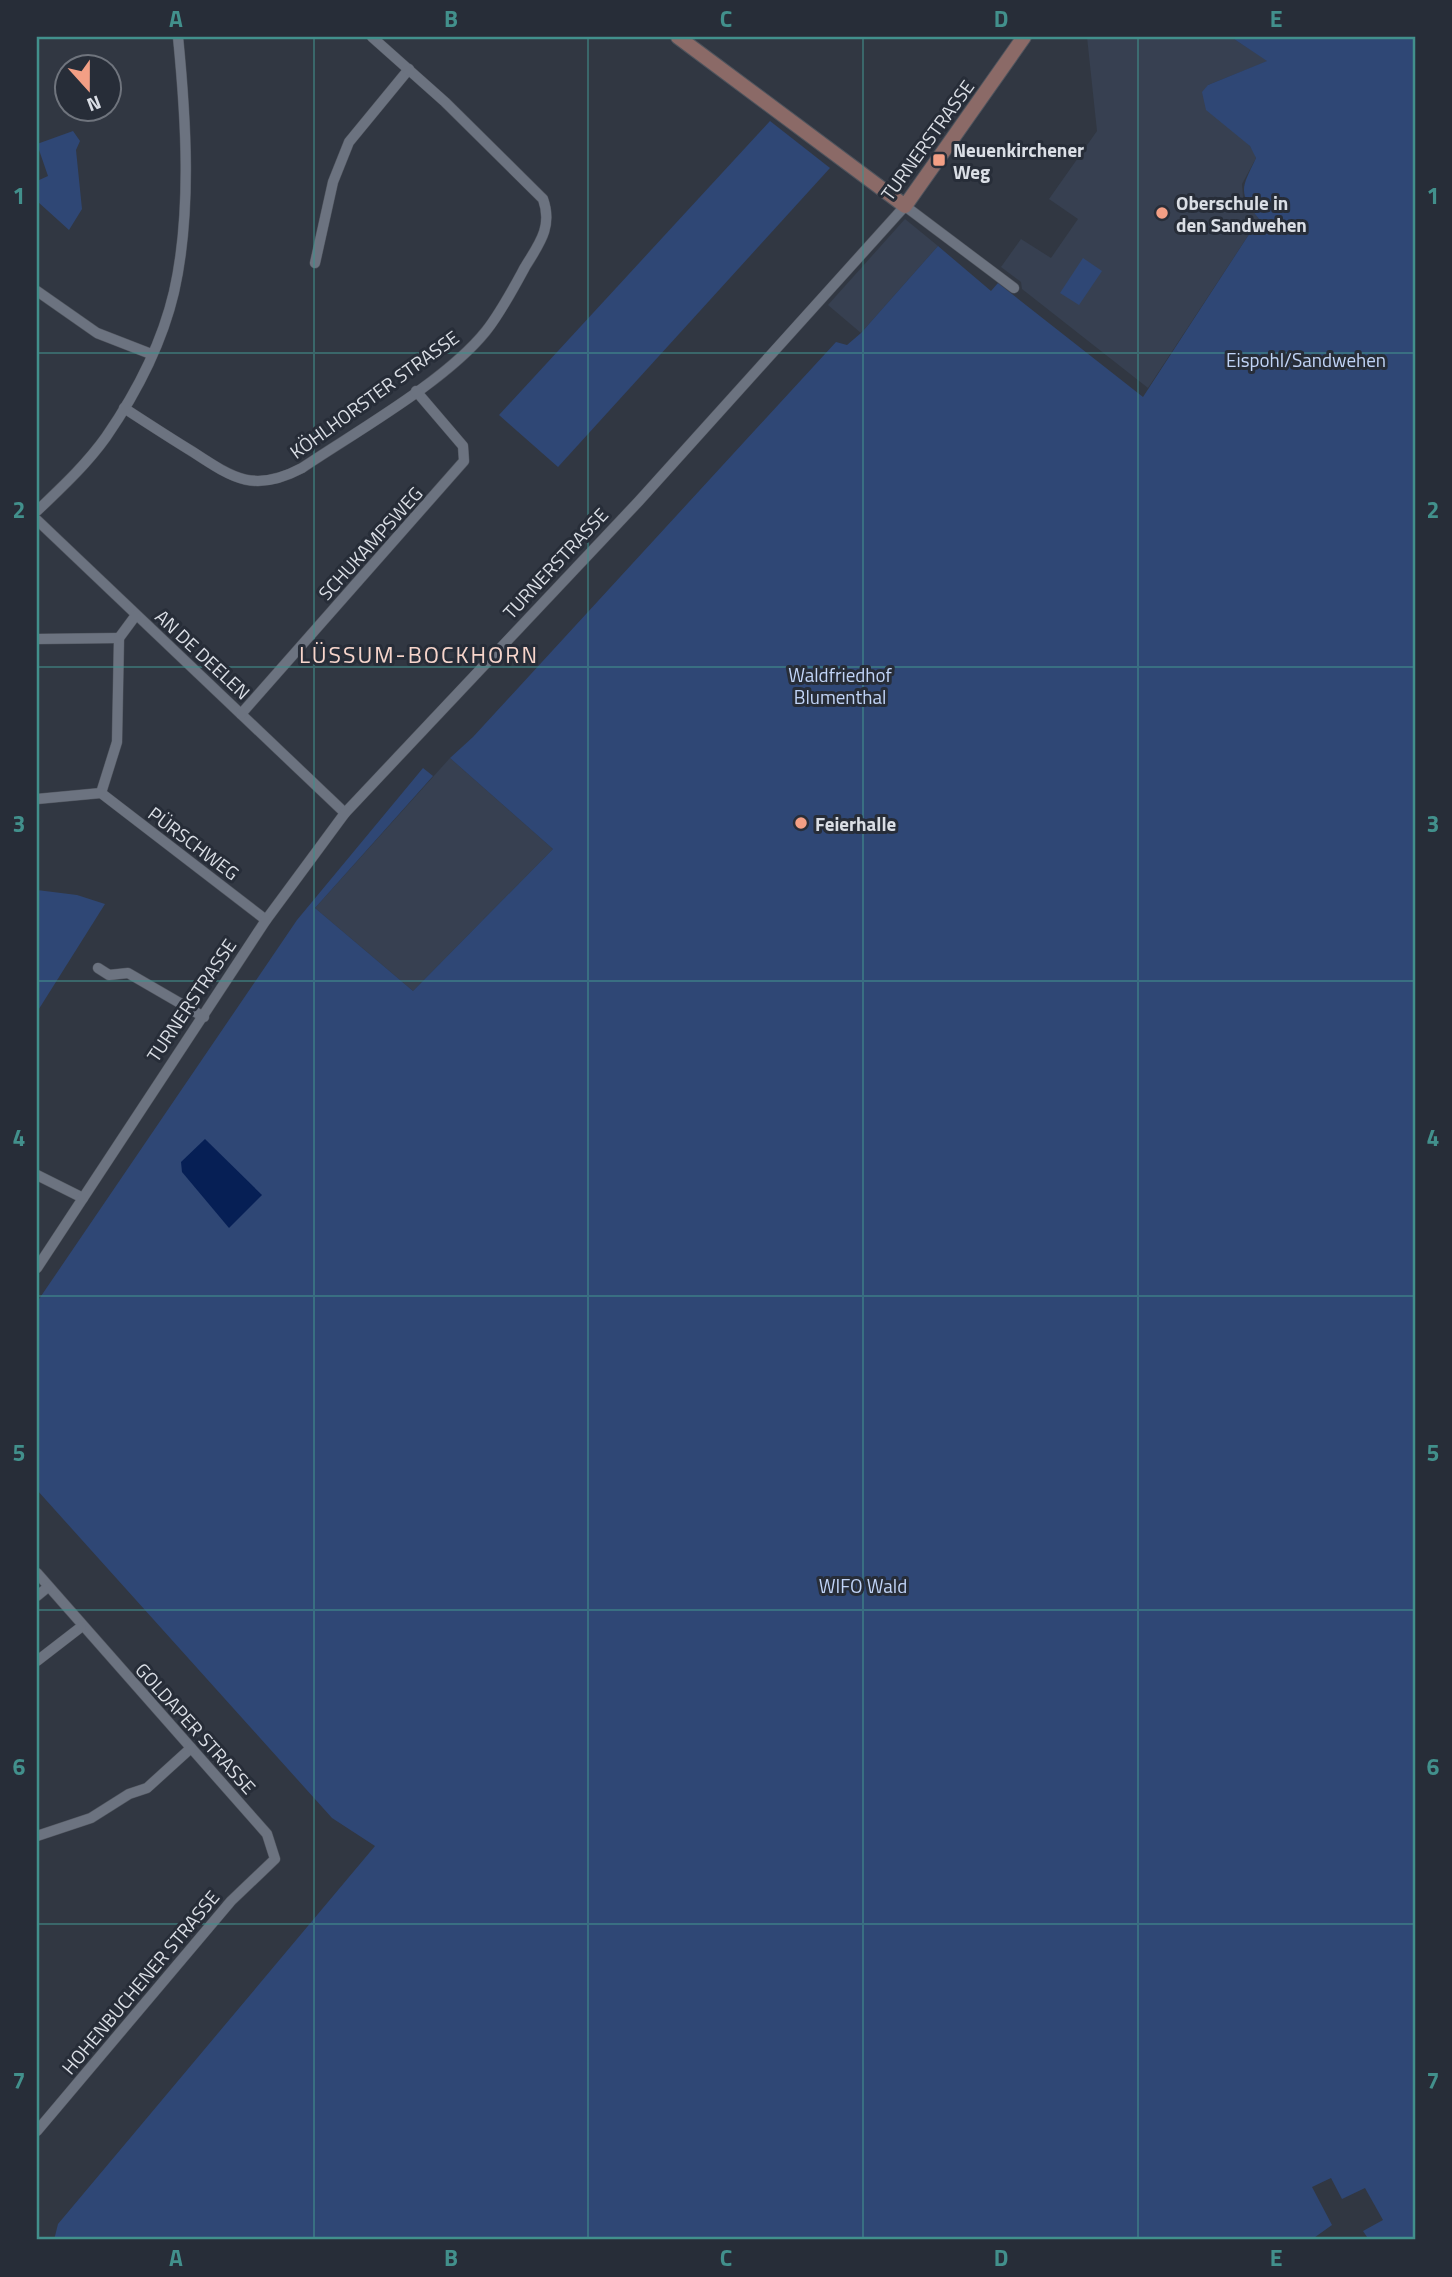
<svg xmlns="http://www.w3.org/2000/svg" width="1452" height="2277" viewBox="0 0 1452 2277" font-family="'Titillium Web',sans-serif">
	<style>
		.built { fill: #374051 }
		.green { fill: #2f4775 }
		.water { fill: #061f55 }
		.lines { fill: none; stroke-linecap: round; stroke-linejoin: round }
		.street-casing { stroke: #4f545d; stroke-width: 11 }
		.secondary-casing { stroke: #4f545d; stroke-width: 16 }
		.street { stroke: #6c7380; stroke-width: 10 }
		.secondary { stroke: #8b6a67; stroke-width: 14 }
		.grid { fill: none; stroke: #42908c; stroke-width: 2; stroke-opacity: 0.55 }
		.poi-dot { fill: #f39f85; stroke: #272d38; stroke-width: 2.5 }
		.labels { text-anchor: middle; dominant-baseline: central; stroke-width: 6; stroke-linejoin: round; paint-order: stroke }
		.street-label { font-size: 19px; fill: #dadee5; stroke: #272d38 }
		.poi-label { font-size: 19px; font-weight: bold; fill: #dadee5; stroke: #272d38; text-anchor: start }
		.park-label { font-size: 19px; fill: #c1d4f7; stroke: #272d38 }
		.quarter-label { font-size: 23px; letter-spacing: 2px; fill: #f7d5cb; stroke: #272d38 }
		.neatline { fill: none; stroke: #42908c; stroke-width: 2.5 }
		.grid-label { font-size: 23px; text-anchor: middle; font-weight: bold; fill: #42908c }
	</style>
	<rect width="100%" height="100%" fill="#313742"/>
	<!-- built -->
	<g class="built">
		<polygon points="1087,37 1231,37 1268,61 1208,85 1254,152 1256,158 1242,184 1243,197 1259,219 1148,388 1022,289 1021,282 1001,267 1021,239 1051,258 1078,219 1049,199 1097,131"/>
		<polygon points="905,219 938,246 861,333 828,305"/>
		<polygon points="450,758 553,849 413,991 315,908"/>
	</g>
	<!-- green -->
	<g class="green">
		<path d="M1231,37h184v2203h-46l-6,-9 20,-11 -18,-32 -23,11 -11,-21 -19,9 20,38 -21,15h-1257l4,-16 317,-378 -43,-28 -295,-328v-188l260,-382 126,-152 10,8 -118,132 98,83 140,-142 -103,-91 23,-21 363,-395 11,3 14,-12 77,-87 53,45 7,-8 145,114 116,-178c-22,-28 -17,-31 -3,-61l-6,-12 -44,-36 -4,-18 6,-7 59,-24z"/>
		<polygon points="770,121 830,168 558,467 499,415"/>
		<polygon points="73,131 80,141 76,150 82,209 69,230 37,201 37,181 48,176 37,144"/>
		<polygon points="1083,258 1102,271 1079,305 1060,293"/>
		<polygon points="37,890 77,895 105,904 37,1012"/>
	</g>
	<!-- water -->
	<polygon class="water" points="205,1139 262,1195 229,1228 182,1172 181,1162"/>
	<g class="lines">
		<defs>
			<g id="street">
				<polyline points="315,263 333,182 349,142 409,69"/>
				<polyline points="37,291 97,333 151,354"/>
				<path d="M124,408c23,15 46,30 69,44 41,27 62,41 109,16 55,-37 144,-87 184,-137 15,-19 27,-42 39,-64 14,-23 28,-40 18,-68l-98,-97 -73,-65"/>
				<path d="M37,511c24,-23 49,-46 69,-74 29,-42 56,-94 68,-145 18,-79 12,-174 4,-255"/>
				<polyline points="37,520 345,813"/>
				<polyline points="37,639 119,638"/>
				<polyline points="241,714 464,461 463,446 416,391"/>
				<polyline points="101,793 117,742 119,638 136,615"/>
				<polyline points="37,799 101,793 266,920"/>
				<polyline points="98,968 109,975 128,973 204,1017"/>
				<polyline points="37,1175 83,1198"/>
				<polyline points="37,1268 266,920 345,813 639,501 905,206 1014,288"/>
				<polyline points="37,1573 267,1834 275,1859 231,1901 37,2131"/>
				<polyline points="37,1596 48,1587"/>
				<polyline points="37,1661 81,1627"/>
				<polyline points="37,1836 91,1818 129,1794 147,1788 191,1748"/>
			</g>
			<polyline id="secondary" points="678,37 905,206 1024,37"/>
		</defs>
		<!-- street casing -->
		<use href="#street" class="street-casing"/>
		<!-- secondary casing -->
		<use href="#secondary" class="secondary-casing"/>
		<!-- street -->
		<use href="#street" class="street"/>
		<!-- secondary -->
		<use href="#secondary" class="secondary"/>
	</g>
	<!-- grid -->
	<path class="grid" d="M314,37v2203M588,37v2203M863,37v2203M1138,37v2203M37,353h1378M37,667h1378M37,981h1378M37,1296h1378M37,1610h1378M37,1924h1378"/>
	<!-- markers -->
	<g class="poi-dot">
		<rect x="932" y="153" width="14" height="14" rx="3.5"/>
		<circle cx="1162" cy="213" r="7"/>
		<circle cx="801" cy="823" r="7"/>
	</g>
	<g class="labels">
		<!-- street labels -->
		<g class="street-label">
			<text transform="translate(927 140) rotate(-54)">TURNERSTRASSE</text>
			<text transform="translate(374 394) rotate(-36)">KÖHLHORSTER STRASSE</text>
			<text transform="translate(370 543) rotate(-48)">SCHUKAMPSWEG</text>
			<text transform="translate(555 563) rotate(-47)">TURNERSTRASSE</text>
			<text transform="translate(203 654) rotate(43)">AN DE DEELEN</text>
			<text transform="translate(194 843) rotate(37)">PÜRSCHWEG</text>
			<text transform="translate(191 1000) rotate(-56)">TURNERSTRASSE</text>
			<text transform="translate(196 1728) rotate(48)">GOLDAPER STRASSE</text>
			<text transform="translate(140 1982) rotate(-50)">HOHENBUCHENER STRASSE</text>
		</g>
		<!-- poi labels -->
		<g class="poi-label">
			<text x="953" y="149">Neuenkirchener<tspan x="953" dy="22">Weg</tspan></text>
			<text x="1176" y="202">Oberschule in<tspan x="1176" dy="22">den Sandwehen</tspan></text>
			<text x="815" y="823">Feierhalle</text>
		</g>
		<!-- park labels -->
		<g class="park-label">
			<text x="1306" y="359">Eispohl/Sandwehen</text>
			<text x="840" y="674">Waldfriedhof<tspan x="840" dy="22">Blumenthal</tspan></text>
			<text x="863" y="1585">WIFO Wald</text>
		</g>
		<!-- quarter labels -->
		<g class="quarter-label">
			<text x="419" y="654">LÜSSUM-BOCKHORN</text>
		</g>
	</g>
	<!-- border -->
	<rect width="1452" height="2277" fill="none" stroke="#272d38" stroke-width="77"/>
	<!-- north arrow -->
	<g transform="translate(88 88) rotate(159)"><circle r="33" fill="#272d38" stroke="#6f747d" stroke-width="2"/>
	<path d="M0-5L12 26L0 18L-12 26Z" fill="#f39f85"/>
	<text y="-10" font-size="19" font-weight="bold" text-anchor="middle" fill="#dadee5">N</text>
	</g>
	<rect x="38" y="38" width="1376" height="2200" class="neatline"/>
	<g class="grid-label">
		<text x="176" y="27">A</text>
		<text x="451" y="27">B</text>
		<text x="726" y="27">C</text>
		<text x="1001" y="27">D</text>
		<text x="1276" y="27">E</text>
		<text x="19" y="204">1</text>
		<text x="1433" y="204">1</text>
		<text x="19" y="518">2</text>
		<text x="1433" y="518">2</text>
		<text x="19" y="832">3</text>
		<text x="1433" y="832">3</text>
		<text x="19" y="1146">4</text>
		<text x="1433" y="1146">4</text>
		<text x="19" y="1461">5</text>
		<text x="1433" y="1461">5</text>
		<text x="19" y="1775">6</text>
		<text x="1433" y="1775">6</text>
		<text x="19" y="2089">7</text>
		<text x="1433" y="2089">7</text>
		<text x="176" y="2266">A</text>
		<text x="451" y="2266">B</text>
		<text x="726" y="2266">C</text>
		<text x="1001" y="2266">D</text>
		<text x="1276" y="2266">E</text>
	</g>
</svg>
